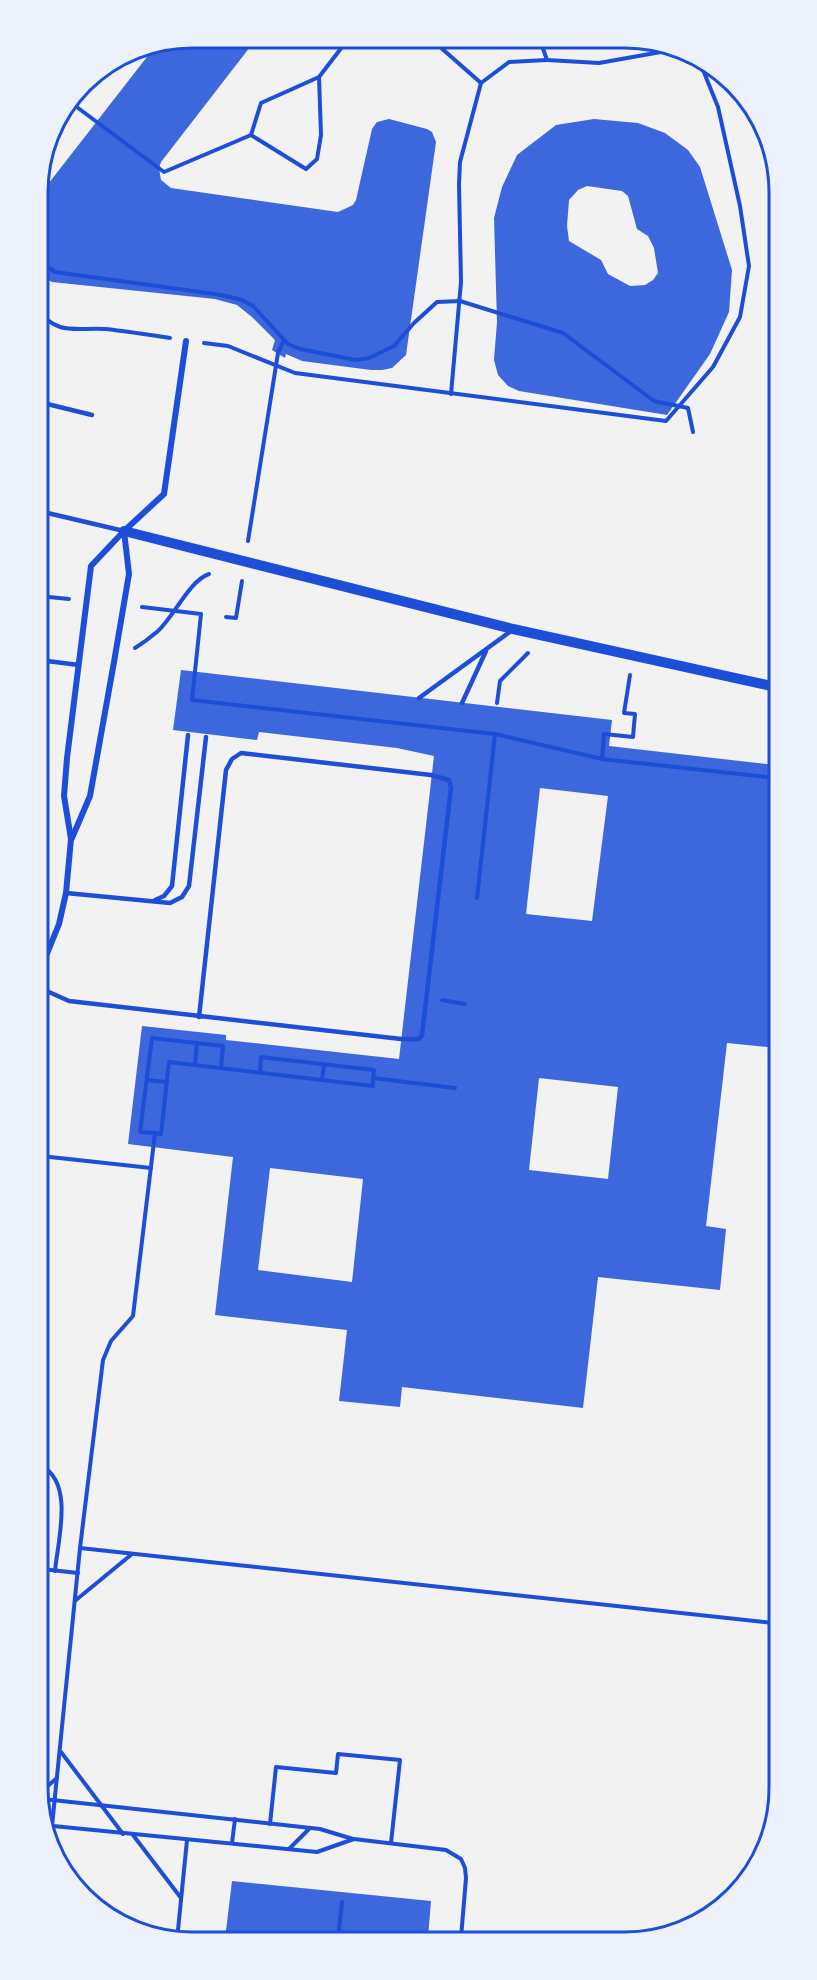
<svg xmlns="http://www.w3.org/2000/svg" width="817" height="1980" viewBox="0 0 817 1980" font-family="Commissioner,sans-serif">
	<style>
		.building { fill: #3d67dc; fill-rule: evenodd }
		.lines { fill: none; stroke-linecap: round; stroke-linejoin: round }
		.path { stroke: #1d4ed8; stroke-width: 4 }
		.service { stroke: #1d4ed8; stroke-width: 4.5 }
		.minor { stroke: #1d4ed8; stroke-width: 6 }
		.tertiary { stroke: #1d4ed8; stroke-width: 10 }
		.rim { fill: none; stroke: #1d4ed8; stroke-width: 3 }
	</style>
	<rect width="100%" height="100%" fill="#f2f2f2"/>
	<!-- building -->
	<g class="building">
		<polygon points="192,37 257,38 161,162 159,168 161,180 171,188 338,212 353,205 356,200 372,129 377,122 389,119 427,129 432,132 436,142 406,355 392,368 382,370 371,370 302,361 286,354 285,358 272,350 275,340 252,317 237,305 215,299 52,282 38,275 38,197 157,44"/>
		<polygon points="603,40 624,40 616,44"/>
		<path d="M594,119l44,4 27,10 23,17 12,17 32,103 -3,42 -19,42 -43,61 -148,-24 -11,-5 -10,-11 -4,-15 3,-38 -3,-104 8,-31 15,-32 39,-30zM587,186l35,5 6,5 9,33 11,7 6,12 4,25 -5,7 -8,5 -15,1 -22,-12 -7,-14 -32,-19 -2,-15 2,-26 9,-10z"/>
		<path d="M181,670l431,50 -3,26 167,19 1,283 -50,-5 -21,183 20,3 -6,61 -122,-13 -15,131 -181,-21 -2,20 -61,-6 8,-71 -132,-15 18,-158 -105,-13 14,-118 84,9v5l173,19 35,-303 -37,-8 -138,-16 -2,8 -84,-10zM540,788l68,8 -16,125 -66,-7zM539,1078l79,9 -10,92 -79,-9zM270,1168l93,11 -11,103 -94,-12z"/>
		<polygon points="232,1881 431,1901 428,1938 225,1939"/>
	</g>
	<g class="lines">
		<!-- path -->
		<g class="path">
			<polyline points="431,39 481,83 509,62 547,60"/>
			<polyline points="540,40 547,60 599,63 672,50"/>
			<polyline points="319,77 321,135 317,159 306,169 251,135 261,103 319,77 349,38"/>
			<polyline points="70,102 164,172 251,135"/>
			<polyline points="38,260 55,272 222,295 242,300 253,306 288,344 300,349 356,360 369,358 394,346 414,323 437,302 460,301 563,333 654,401 688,408 693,432"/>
			<path d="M38,308c17,29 41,19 67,21 21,2 43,6 65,9"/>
			<polyline points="204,343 228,346 295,373 666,421 713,367 740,317 749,266 740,206 718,107 701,65"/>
			<polyline points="451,394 461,282 459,184 460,162 481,83"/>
			<polyline points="248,541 278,353 284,340"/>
			<polyline points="39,596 69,599"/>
			<polyline points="142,607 201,614 192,700 495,734 602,759 776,778"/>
			<polyline points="226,617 236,618 242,581"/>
			<path d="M135,648c8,-5 16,-11 23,-17 17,-16 31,-50 51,-57"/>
			<polyline points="497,703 500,681 528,653"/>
			<polyline points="602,759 604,734 633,737 635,714 624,713 630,675"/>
			<polyline points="477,898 495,734"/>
			<polyline points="442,1000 465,1004"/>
			<polyline points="195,1065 197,1043"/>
			<polyline points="260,1073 261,1057 374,1070 373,1078"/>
			<polyline points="147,1080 167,1082"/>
			<polyline points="322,1080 324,1065"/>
			<polyline points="155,1133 140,1132 152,1038 223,1046 221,1068"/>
			<polyline points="41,1156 151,1168"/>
			<path d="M42,1466c32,18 16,73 13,105"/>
			<polyline points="80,1548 103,1360 111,1341 133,1316 155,1133 161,1134 169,1062 373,1086 373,1078 455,1088"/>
			<polyline points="42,1569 78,1573"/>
			<polyline points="76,1600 132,1554"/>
			<polyline points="61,1752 123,1834"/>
			<polyline points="43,1790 57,1778"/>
			<polyline points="43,1799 320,1829 353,1839"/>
			<polyline points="270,1824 276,1767 336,1773 338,1754 400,1760 391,1843"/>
			<polyline points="43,1825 317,1852 354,1839 446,1850 461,1859 465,1868 466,1878 461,1938"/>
			<polyline points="52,1826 80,1548 773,1623 779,1625"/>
			<polyline points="133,1835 181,1898"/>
			<polyline points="232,1843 235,1819"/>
			<polyline points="289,1849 309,1829"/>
			<polyline points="338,1939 342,1902"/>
			<polyline points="177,1940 187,1840"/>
		</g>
		<!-- service -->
		<g class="service">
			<polyline points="39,402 92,415"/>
			<polyline points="39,511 124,531"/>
			<polyline points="39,660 79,665"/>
			<polyline points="419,698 511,631"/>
			<polyline points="462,703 486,651"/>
			<polyline points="66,893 170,903 182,897 189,886 206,737"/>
			<polyline points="155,900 164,896 172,886 188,735"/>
			<polyline points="40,988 69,1001 401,1039 419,1039 422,1035 451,788 449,780 431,775 241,753 232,759 226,770 199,1017"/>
		</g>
		<!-- minor -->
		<g class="minor">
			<polyline points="72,838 90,796 114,662 129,574 124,531"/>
			<polyline points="40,971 59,924 66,893 71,839 64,796 67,758 91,566 124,531 164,494 186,341"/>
		</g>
		<!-- tertiary -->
		<polyline class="tertiary" points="124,531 513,629 776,687"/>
	</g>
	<!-- crop -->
	<path d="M0 0H817V1980H0ZM192 48H625A144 144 0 0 1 769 192V1788A144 144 0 0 1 625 1932H192A144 144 0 0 1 48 1788V192A144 144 0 0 1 192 48Z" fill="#edf1fc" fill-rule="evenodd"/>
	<path class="rim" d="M192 48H625A144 144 0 0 1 769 192V1788A144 144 0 0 1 625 1932H192A144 144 0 0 1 48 1788V192A144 144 0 0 1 192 48Z"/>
</svg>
